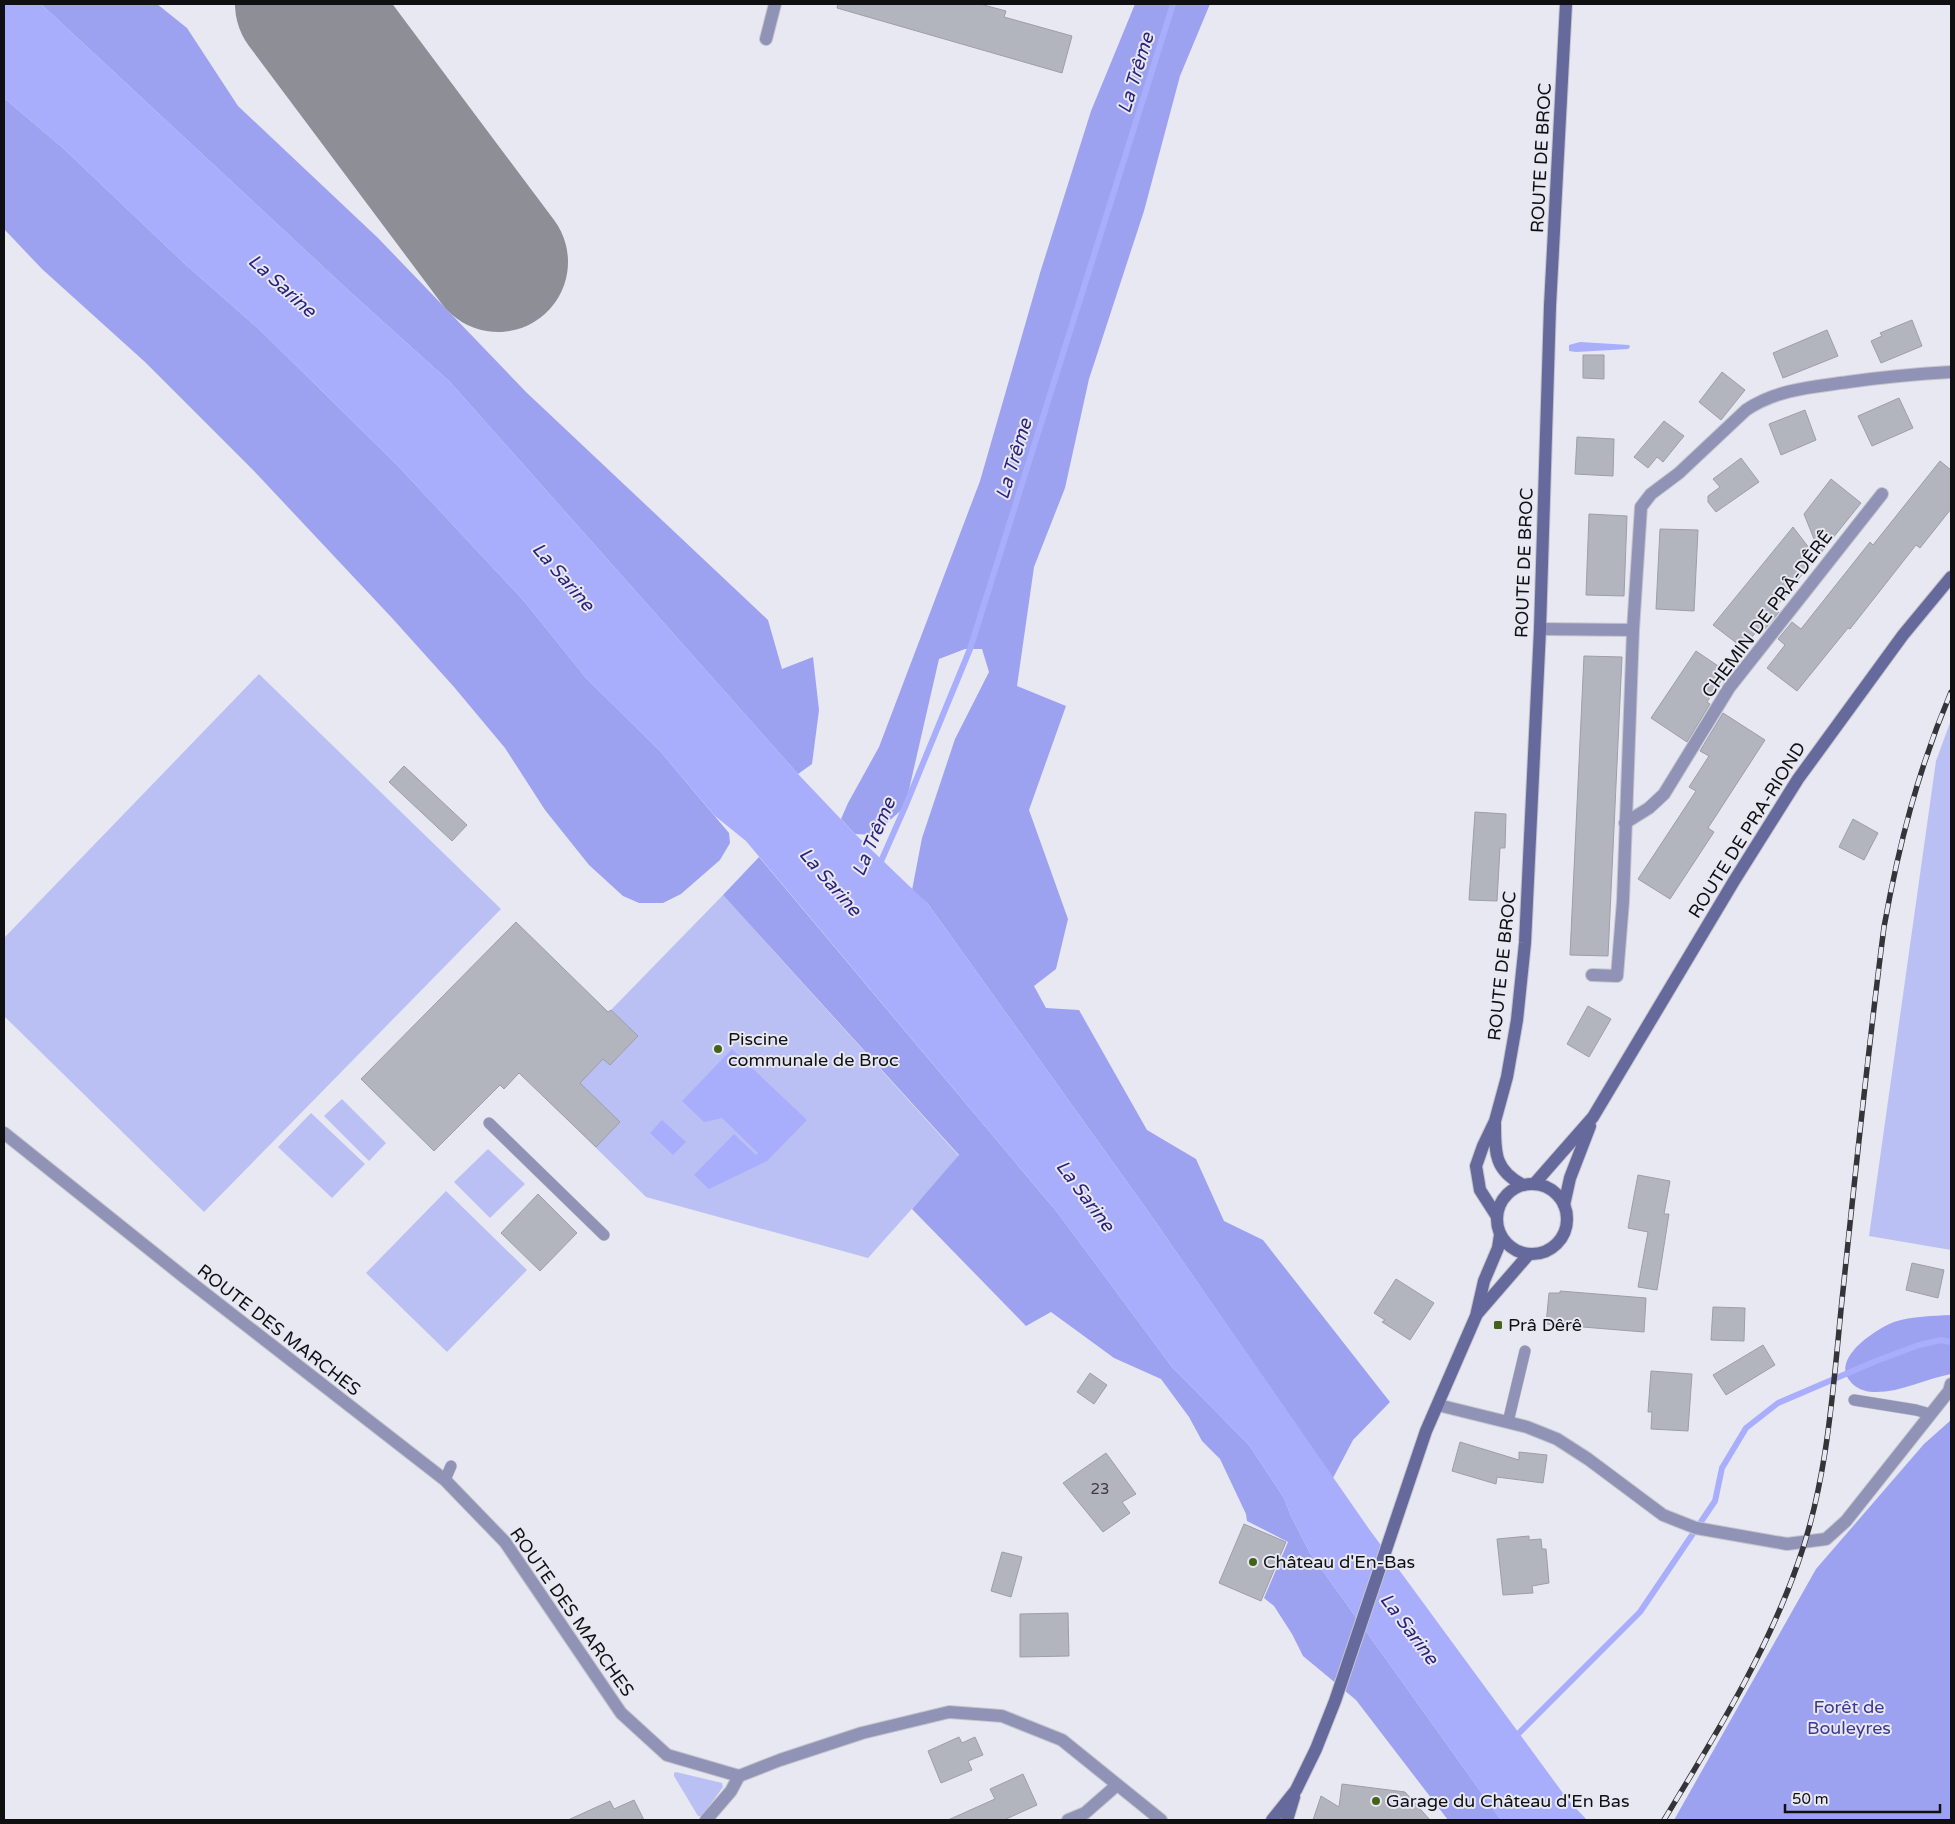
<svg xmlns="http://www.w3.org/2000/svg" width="1955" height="1824" viewBox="0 0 1955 1824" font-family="'Varela Round',sans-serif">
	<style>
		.green { fill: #bbc0f4 }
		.forest { fill: #9da2f0 }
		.water { fill: #a8adfc }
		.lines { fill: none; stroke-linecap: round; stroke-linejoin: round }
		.stream { stroke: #a8adfc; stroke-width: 6 }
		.runway { stroke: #8e8e96; stroke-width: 140 }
		.building { fill: #b3b5be; stroke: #9d9ea7 }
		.lane-casing { stroke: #c5c5ce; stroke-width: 12 }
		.street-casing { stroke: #c5c5ce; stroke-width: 14 }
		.secondary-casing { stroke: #c5c5ce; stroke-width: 14 }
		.lane { stroke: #9093b6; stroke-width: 11 }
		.street { stroke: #9093b6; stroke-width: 12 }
		.secondary { stroke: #66699b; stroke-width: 12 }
		.rail-casing { stroke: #353539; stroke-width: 5.5 }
		.rail { stroke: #e7e8f2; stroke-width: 4; stroke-dasharray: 11; stroke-linecap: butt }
		.poi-dot { fill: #426319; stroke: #e7e8f2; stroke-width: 2 }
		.labels { text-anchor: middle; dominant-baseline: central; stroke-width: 4; stroke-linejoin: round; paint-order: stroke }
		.number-label { font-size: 15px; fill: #39393e }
		.street-label { font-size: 18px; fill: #101013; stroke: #e7e8f2 }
		.poi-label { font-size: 18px; fill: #101013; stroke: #e7e8f2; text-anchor: start }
		.park-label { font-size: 18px; fill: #3d3792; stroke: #e7e8f2 }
		.water-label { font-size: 19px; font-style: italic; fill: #2d227b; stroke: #e7e8f2 }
	</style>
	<rect width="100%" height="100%" fill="#e7e8f2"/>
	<!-- green -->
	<g class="green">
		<polygon points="259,674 501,909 204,1212 4,1016 4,938"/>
		<polygon points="1951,720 1951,1250 1869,1236 1936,761"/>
		<polygon points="723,895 959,1156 868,1258 646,1197 535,1088"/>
		<polygon points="342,1099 386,1143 369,1161 324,1116"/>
		<polygon points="311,1113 365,1164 332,1198 278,1147"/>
		<polygon points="488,1149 525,1184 490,1218 454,1182"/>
		<polygon points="446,1191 527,1270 447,1352 366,1273"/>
		<polygon points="676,1772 722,1783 723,1787 702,1816 698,1816 674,1776 674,1773"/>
	</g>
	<!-- forest -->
	<g class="forest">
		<polygon points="41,4 157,4 187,28 238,106 378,238 526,392 768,620 782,669 813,657 819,710 812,764 798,774 450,382 348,290"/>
		<polygon points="1135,4 1210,4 1180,76 1144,211 1089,379 1065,488 1034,567 1017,686 1066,706 1029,810 1068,919 1056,969 1034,986 1046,1008 1079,1010 1147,1130 1196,1159 1224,1221 1263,1240 1390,1402 1353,1440 1333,1478 1150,1214 928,904 912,890 922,838 955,739 989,672 982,649 965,649 939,659 905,807 873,835 855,834 841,819 848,803 879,747 980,481 1040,273 1091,111"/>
		<polygon points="4,98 63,148 186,265 260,330 397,465 524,601 586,678 660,751 729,833 730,843 720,860 681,894 663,903 639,903 623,896 589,865 545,810 505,748 454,687 392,618 254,471 145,362 42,269 4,229"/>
		<polygon points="759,857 1057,1212 1172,1367 1249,1445 1284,1498 1291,1516 1310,1553 1501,1820 1448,1820 1356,1700 1303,1656 1292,1634 1274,1606 1264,1598 1288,1542 1247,1521 1246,1514 1220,1459 1202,1441 1189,1417 1161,1379 1114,1358 1051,1312 1026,1326 912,1209 959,1155 723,895"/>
		<path d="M1951,1315v59c-26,5 -51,19 -78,18 -8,0 -18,-4 -23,-11 -19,-23 26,-52 44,-59 18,-6 39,-6 57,-7z"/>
		<polygon points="1951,1420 1951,1820 1674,1820 1816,1569 1924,1444"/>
	</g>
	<!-- water -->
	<g class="water">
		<polygon points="4,4 41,4 348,290 450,382 798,774 855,834 928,904 1150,1214 1369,1529 1568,1800 1587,1820 1501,1820 1310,1553 1291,1516 1284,1498 1249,1445 1172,1367 1057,1212 746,841 715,816 660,751 586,678 524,601 397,465 260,330 186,265 63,148 4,98"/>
		<polygon points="1580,342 1629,345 1630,347 1628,349 1576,352 1569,351 1569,345"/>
		<polygon points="732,1049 807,1120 767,1161 709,1189 694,1175 734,1134 756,1155 758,1153 722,1118 704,1122 682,1101"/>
		<polygon points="662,1120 686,1142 673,1155 650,1133"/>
	</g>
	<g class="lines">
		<!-- stream -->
		<g class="stream">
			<polyline points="878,868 905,807 970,649 1173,4"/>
			<polyline points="1514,1738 1640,1612 1715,1501 1722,1468 1746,1428 1778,1403 1876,1361 1919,1345 1941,1340 1951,1342"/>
		</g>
		<!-- runway -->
		<polyline class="runway" points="305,4 498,262"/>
	</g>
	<!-- building -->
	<g class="building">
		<polygon points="838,4 980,4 1006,11 1004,17 1072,36 1062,73 837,8"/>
		<polygon points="1912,320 1922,346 1881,363 1871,341 1882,336 1880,333"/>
		<polygon points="1827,330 1838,356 1783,378 1773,353"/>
		<polygon points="1583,355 1604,355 1604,379 1583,378"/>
		<polygon points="1722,372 1745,390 1721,420 1699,402"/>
		<polygon points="1899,398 1913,428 1872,446 1858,416"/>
		<polygon points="1805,410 1816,440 1781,455 1769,424"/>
		<polygon points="1664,421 1684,436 1663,462 1657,457 1648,468 1634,457"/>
		<polygon points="1577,437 1614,439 1613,476 1575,474"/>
		<polygon points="1741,458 1759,482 1716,512 1708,502 1708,496 1720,487 1713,479"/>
		<polygon points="1940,461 1951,470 1951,509 1920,548 1916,545 1850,629 1848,628 1797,691 1767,668 1785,645 1778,639 1792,622 1801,629 1870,542 1873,545"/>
		<polygon points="1831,479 1861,503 1820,554 1804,514"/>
		<polygon points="1589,514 1627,516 1624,596 1586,595"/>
		<polygon points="1793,527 1816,557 1775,608 1779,612 1765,629 1761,626 1743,648 1713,625"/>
		<polygon points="1660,529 1698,530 1694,611 1656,609"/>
		<polygon points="1696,651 1727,672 1707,702 1710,704 1687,742 1651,718"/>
		<polygon points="1584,656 1622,657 1608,956 1570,955"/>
		<polygon points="1723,713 1765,740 1708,828 1714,832 1670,899 1638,879 1696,791 1689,787 1709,756 1700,751"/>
		<polygon points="404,766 467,825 452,841 389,782"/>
		<polygon points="1475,812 1506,814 1505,848 1500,848 1497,901 1469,900"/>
		<polygon points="1853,819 1878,833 1864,860 1839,847"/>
		<polygon points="516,922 608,1012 611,1010 638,1036 610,1065 603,1059 580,1083 620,1122 596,1147 519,1073 504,1089 500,1085 434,1151 361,1079"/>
		<polygon points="1588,1006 1611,1019 1589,1057 1567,1044"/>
		<polygon points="1638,1175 1670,1181 1664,1214 1669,1214 1657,1290 1638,1287 1648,1232 1628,1228"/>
		<polygon points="538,1194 577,1233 540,1271 501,1233"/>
		<polygon points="1912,1263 1944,1270 1938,1298 1906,1290"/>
		<polygon points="1396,1279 1434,1303 1410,1340 1382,1322 1385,1320 1374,1313"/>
		<polygon points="1560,1291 1646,1298 1644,1332 1546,1324 1549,1293 1560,1293"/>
		<polygon points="1713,1307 1745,1308 1744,1341 1711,1340"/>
		<polygon points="1763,1345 1775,1365 1726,1395 1713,1375"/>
		<polygon points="1651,1371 1692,1374 1688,1431 1651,1429 1652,1412 1648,1412"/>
		<polygon points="1090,1373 1107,1385 1094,1404 1077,1392"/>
		<polygon points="1460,1442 1519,1460 1519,1452 1547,1455 1543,1483 1497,1477 1496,1484 1452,1471"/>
		<polygon points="1106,1453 1136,1494 1122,1502 1130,1513 1103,1532 1063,1483"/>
		<polygon points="1244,1524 1286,1542 1261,1601 1219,1583"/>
		<polygon points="1529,1536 1529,1540 1541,1539 1542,1549 1546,1549 1549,1583 1532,1586 1533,1593 1503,1595 1497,1539"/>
		<polygon points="1002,1552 1022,1557 1011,1597 991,1591"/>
		<polygon points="1068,1613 1069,1656 1020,1657 1020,1614"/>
		<polygon points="959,1737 962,1743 975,1737 983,1755 968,1761 972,1770 941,1783 928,1751"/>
		<polygon points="1023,1774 1037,1805 1004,1820 948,1820 995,1799 990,1789"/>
		<polygon points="1342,1784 1405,1792 1430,1820 1313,1820 1321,1796 1339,1807"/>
		<polygon points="634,1800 644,1820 568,1820 610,1801 614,1809"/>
	</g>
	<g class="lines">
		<defs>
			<g id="lane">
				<polyline points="489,1123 604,1235"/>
				<polyline points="1854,1400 1916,1410 1930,1414"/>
				<polyline points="1508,1422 1525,1351"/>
				<polyline points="445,1480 451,1466"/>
			</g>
			<g id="street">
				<polyline points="766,39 775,4"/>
				<path d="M1540,629l93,1 8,-123 10,-13 28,-21 67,-63c31,-21 67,-23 102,-28 35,-5 69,-8 103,-10"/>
				<polyline points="1625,823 1649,808 1664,794 1729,688 1882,494"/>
				<polyline points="1592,975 1617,976 1623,901 1633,630"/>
				<polyline points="4,1133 184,1277 445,1480 505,1542 621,1713 667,1755 739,1776 780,1760 862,1733 949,1712 1002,1716 1062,1740 1161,1820"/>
				<polyline points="1438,1405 1527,1427 1557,1439 1588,1459 1663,1515 1696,1528 1787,1544 1826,1539 1846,1521 1949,1391 1951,1384"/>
				<polyline points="706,1820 731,1791 739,1776"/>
				<polyline points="1068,1820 1085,1813 1117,1785"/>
			</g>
			<g id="secondary">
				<path d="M1495,1124c0,28 -1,46 28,61"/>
				<polyline points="1535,1183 1593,1117 1734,881 1798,779 1903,635 1951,577"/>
				<circle cx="1532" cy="1219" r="35"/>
				<polyline points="1564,1205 1570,1178 1590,1126"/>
				<polyline points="1496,1215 1480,1190 1476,1166 1483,1146 1495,1121 1507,1077 1517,1020 1525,943 1540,629 1550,306 1566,4"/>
				<polyline points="1477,1314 1529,1254"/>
				<polyline points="1272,1820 1296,1790 1316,1749 1335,1701 1426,1431 1476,1316 1484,1281 1498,1248 1500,1235"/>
				<polyline points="1287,1820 1294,1797"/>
			</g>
		</defs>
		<!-- lane casing -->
		<use href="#lane" class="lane-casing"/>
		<!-- street casing -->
		<use href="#street" class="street-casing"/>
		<!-- secondary casing -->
		<use href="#secondary" class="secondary-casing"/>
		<!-- lane -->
		<use href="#lane" class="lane"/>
		<!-- street -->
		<use href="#street" class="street"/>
		<!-- secondary -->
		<use href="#secondary" class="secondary"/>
		<defs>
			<path id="rail" d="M1664,1820c50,-83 102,-165 134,-257 30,-84 35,-176 44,-263 13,-125 26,-249 42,-373 15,-83 34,-157 67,-235"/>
		</defs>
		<!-- rail casing -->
		<use href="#rail" class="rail-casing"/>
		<!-- rail -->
		<use href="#rail" class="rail"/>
	</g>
	<!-- markers -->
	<g class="poi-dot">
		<circle cx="718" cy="1049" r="5"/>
		<rect x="1493" y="1320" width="10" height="10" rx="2.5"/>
		<circle cx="1253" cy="1562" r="5"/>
		<circle cx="1376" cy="1801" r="5"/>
	</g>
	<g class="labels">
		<!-- number labels -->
		<g class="number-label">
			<text x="1100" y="1489">23</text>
		</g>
		<!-- street labels -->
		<g class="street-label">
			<text transform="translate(1541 158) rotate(-87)">ROUTE DE BROC</text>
			<text transform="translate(1524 563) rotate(-88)">ROUTE DE BROC</text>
			<text transform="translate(1767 614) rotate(-53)">CHEMIN DE PRÂ-DÊRÊ</text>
			<text transform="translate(1747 830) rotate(-58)">ROUTE DE PRA-RIOND</text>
			<text transform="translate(1502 966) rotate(-84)">ROUTE DE BROC</text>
			<text transform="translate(279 1330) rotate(38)">ROUTE DES MARCHES</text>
			<text transform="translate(572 1612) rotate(55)">ROUTE DES MARCHES</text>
		</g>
		<!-- poi labels -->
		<g class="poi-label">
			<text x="728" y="1039">Piscine<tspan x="728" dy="21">communale de Broc</tspan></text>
			<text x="1508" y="1325">Prâ Dêrê</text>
			<text x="1263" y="1562">Château d'En-Bas</text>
			<text x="1386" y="1801">Garage du Château d'En Bas</text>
		</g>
		<!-- park labels -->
		<g class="park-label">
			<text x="1849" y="1707">Forêt de<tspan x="1849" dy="21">Bouleyres</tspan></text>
		</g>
		<!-- water labels -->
		<g class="water-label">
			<text transform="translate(1136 73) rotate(-73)">La Trême</text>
			<text transform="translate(282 286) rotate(42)">La Sarine</text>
			<text transform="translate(1014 459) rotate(-73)">La Trême</text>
			<text transform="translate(563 577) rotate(49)">La Sarine</text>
			<text transform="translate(874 837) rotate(-67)">La Trême</text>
			<text transform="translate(830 882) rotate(49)">La Sarine</text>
			<text transform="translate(1085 1196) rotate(53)">La Sarine</text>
			<text transform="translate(1409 1629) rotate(53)">La Sarine</text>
		</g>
	</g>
	<!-- border -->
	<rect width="1955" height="1824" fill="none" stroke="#101013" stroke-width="10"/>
	<!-- scale -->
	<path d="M1785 1804v8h155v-8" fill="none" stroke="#101013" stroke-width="2.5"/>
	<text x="1792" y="1804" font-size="15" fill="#101013" stroke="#e7e8f2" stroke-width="4" paint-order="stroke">50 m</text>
</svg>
